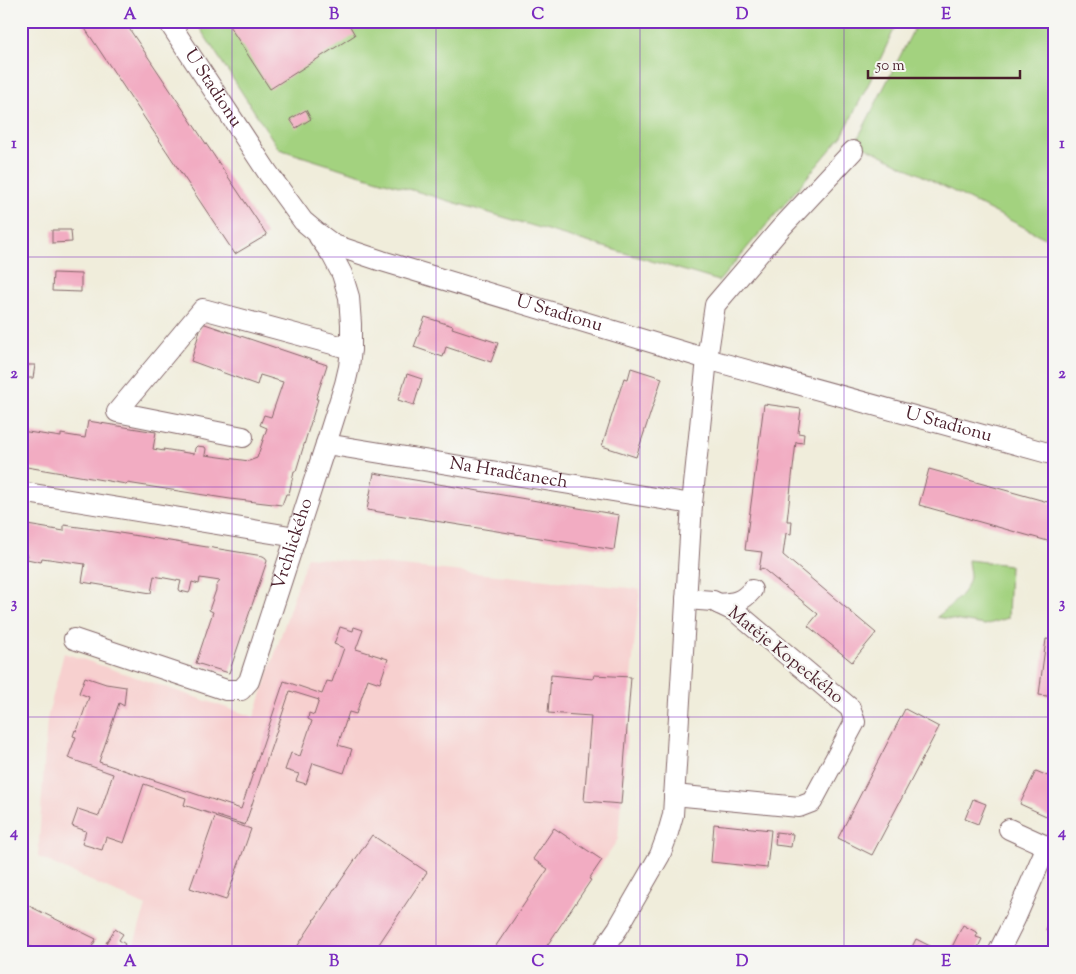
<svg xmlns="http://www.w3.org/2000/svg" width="1076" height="974" viewBox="0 0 1076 974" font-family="'Sorts Mill Goudy',serif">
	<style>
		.built { fill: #f7d0cf }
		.green { fill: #a3d27f; stroke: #767855 }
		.building { fill: #f2acc2 }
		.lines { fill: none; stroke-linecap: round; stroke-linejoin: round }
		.minor-casing { stroke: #846769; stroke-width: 22 }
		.minor { stroke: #fff; stroke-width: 20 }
		.grid { fill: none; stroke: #7b2cbf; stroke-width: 1; stroke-opacity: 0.55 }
		.labels { text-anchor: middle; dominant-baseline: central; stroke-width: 4.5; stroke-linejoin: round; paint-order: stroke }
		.street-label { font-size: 18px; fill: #4a1f2b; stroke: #f6f6f2 }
		.neatline { fill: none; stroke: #7b2cbf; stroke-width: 2 }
		.grid-label { font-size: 16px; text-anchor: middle; font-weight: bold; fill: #7b2cbf }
	</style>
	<rect width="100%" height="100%" fill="#f6f6f2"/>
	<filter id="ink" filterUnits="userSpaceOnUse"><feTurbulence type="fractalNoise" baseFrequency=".02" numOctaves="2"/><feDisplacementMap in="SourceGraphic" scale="10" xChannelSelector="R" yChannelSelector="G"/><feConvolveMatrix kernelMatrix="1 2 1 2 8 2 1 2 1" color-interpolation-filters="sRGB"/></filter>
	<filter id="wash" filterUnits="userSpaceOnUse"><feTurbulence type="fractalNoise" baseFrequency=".0096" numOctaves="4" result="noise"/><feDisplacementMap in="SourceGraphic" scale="20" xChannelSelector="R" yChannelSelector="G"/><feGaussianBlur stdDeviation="1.12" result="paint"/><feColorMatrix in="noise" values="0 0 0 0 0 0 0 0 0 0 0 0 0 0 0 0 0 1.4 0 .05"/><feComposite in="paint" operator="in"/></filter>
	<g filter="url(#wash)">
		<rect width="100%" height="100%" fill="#f0eddb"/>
		<!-- built -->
		<polygon class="built" points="307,557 640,589 631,677 618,839 543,953 131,953 146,906 38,857 47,719 64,653 254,717"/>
		<!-- green -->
		<g class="green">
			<polygon points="195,21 898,21 872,77 842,136 719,281 348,171 279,149"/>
			<polygon points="918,21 1055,21 1055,243 856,142"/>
			<path d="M968,560l42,5 -2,53 -23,7 -48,-8c11,-9 32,-25 33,-41 0,-5 -2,-11 -2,-16z"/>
		</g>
		<g id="blocks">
			<!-- building -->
			<g class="building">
				<polygon points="80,21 124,21 267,235 235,254"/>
				<polygon points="226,21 347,21 355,35 270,89"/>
				<polygon points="306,110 311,119 296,128 290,119"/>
				<polygon points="52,230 71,230 72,242 52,243"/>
				<polygon points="53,273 81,274 81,292 52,291"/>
				<polygon points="425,317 453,326 452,328 498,343 491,362 446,347 443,357 414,347"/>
				<polygon points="202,323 327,365 316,399 318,399 296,471 294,471 289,494 286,494 282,505 230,499 127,483 126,484 21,466 21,431 61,437 61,434 85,438 88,421 156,432 153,449 164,451 163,449 194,454 195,448 197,446 205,447 206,449 205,455 249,461 257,458 267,428 260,425 264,415 271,417 283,382 260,375 257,385 191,361"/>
				<polygon points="21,365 35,365 33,378 21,378"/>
				<polygon points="631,368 662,378 636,457 602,446 624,378 628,379"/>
				<polygon points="407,374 422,379 414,405 398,400"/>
				<polygon points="764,404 801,409 798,433 804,434 803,443 796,442 787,521 792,521 791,534 786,533 783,555 876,633 852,662 808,626 818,614 762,568 759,570 762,552 745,550"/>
				<polygon points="929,469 1055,504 1055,543 919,505"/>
				<polygon points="374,473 619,515 614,550 367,510"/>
				<polygon points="21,524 64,531 64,525 101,530 263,556 266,558 267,561 229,673 196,663 213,612 209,610 216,590 216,586 220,581 200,578 199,584 192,582 190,591 189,593 180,591 179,589 181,581 154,576 151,593 82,582 85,564 42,558 41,562 27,559 28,555 21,554"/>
				<polygon points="340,627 353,631 354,627 363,630 356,649 388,659 380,683 368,679 356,714 349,712 338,745 352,749 344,773 313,763 306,784 296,781 299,774 285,770 291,753 300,756 312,721 308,719 309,713 314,715 319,700 290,691 245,825 184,805 186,798 144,784 124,843 106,837 102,850 82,844 86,831 72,826 78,809 99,816 113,774 68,758 76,737 73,736 75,730 77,731 89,697 79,693 85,677 106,684 126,687 124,706 119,703 99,762 241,809 284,681 322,694 327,681 332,682 344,648 334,644"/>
				<polygon points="1046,639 1055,640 1055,697 1039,695"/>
				<polygon points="551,675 593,679 594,675 631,677 621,804 584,801 591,716 548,713"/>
				<polygon points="905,709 939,727 872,855 838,838"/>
				<polygon points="1036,771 1055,779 1055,820 1020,804"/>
				<polygon points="973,799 986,804 978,824 965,819"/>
				<polygon points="215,817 251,829 226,900 190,888"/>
				<polygon points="714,824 771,830 767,868 711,862"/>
				<polygon points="554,828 602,860 589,879 591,880 542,953 491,953 548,869 533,859"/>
				<polygon points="776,832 793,834 791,847 775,845"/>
				<polygon points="372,835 427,872 373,953 293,953 314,921 313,920 314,919 315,919 329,898 328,898 331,894 334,889 335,889"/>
				<polygon points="21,902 96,939 89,953 43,953 21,942"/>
				<polygon points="1055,910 1055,940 1050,937 1051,933 1046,930"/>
				<polygon points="963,925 978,933 976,937 982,939 980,943 976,953 949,953"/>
				<polygon points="115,929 123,934 119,940 125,944 120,952 106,943"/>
				<polygon points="916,939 944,953 909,953"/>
			</g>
		</g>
	</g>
	<g filter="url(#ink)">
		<use href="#blocks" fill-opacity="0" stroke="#846769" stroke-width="1"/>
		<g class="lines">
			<defs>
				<g id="minor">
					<path id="s1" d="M168,21l100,152 35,48 12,10 19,14 48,16 325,98 348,96"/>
					<polyline points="243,437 117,412 203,309 351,349"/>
					<path id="s2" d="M326,444l366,60"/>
					<polyline points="21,492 296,537"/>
					<path d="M719,604c15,-1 23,-2 33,-14"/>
					<path id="s3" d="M74,639l152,51h15l8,-9 77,-237 19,-60 4,-17 2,-18v-25l-2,-27 -7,-23 -10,-19 -13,-18"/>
					<polyline points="674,795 799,807 812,802 855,722 850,708 736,612 713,601 686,599"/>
					<polyline points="1009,829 1055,850"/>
					<polyline points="601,953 618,928 660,855 667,836 673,815 692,504 707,359 715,305 781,228 853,151"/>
					<polyline points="998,953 1015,919 1047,846"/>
				</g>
			</defs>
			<!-- minor casing -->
			<use href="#minor" class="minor-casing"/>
			<!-- minor -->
			<use href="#minor" class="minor"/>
		</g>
	</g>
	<!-- grid -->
	<path class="grid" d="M232,21v932M436,21v932M640,21v932M844,21v932M21,257h1034M21,487h1034M21,717h1034"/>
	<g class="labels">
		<!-- street labels -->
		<g class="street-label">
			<text stroke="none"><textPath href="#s1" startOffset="81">U Stadionu</textPath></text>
			<text stroke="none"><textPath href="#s1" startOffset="516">U Stadionu</textPath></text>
			<text stroke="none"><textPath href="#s1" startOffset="921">U Stadionu</textPath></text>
			<text stroke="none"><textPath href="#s2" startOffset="185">Na Hradčanech</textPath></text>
			<text stroke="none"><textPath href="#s3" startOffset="331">Vrchlického</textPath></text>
			<text transform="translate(785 656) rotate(39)">Matěje Kopeckého</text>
		</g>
	</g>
	<!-- margin -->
	<rect width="1076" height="974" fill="none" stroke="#f6f6f2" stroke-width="55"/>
	<!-- scale -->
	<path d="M868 70v8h152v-8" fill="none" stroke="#4a1f2b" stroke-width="2.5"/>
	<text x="876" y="70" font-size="15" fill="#4a1f2b" stroke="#f6f6f2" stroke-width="4" paint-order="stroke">50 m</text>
	<rect x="28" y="28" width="1020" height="918" class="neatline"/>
	<g class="grid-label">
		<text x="130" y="19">A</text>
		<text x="334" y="19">B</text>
		<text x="538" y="19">C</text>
		<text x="742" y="19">D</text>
		<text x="946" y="19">E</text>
		<text x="14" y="148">1</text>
		<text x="1062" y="148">1</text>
		<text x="14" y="378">2</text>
		<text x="1062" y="378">2</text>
		<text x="14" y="608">3</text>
		<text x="1062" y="608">3</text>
		<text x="14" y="837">4</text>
		<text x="1062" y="837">4</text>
		<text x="130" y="966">A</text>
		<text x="334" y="966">B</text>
		<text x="538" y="966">C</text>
		<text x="742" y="966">D</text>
		<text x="946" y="966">E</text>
	</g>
</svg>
